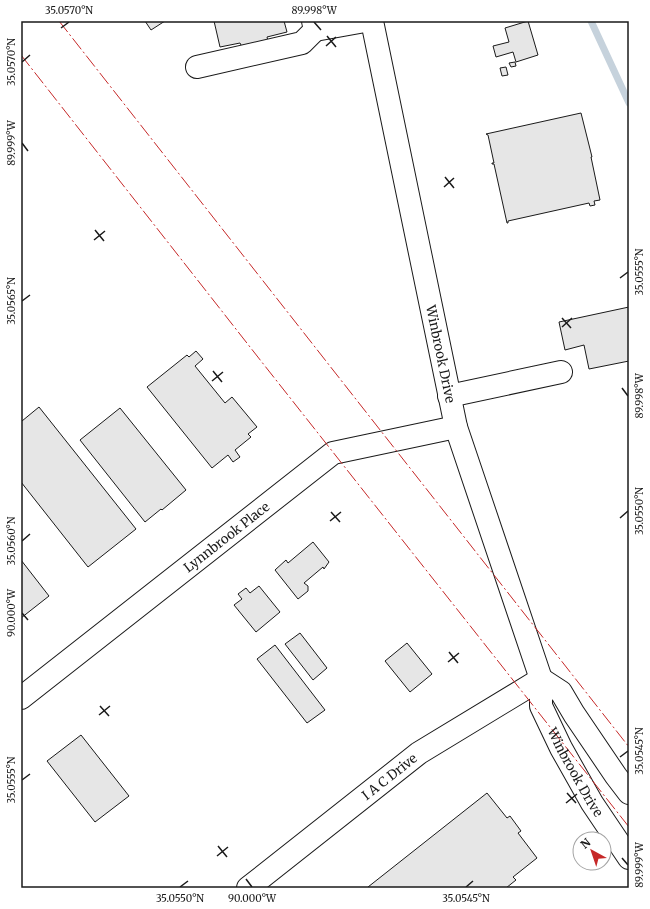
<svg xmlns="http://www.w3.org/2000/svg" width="650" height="909" viewBox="0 0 650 909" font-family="Merriweather,serif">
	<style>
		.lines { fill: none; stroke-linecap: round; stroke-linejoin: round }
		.stream { stroke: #c6d2dc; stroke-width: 7 }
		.building { fill: #e6e6e6; stroke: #1a1a1a }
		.minor-casing { stroke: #1a1a1a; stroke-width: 24 }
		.minor { stroke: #fff; stroke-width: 22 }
		.power { stroke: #c62828; stroke-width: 1; stroke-dasharray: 14 3 2 3; stroke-linecap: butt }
		.ticks { fill: none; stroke: #1a1a1a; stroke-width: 1.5 }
		.labels { text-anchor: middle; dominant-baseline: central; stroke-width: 3; stroke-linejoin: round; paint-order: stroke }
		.street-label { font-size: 13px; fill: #1a1a1a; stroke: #fff }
		.neatline { fill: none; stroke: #1a1a1a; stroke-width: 1.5 }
		.ticks-label { font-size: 10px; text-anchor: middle; fill: #1a1a1a }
	</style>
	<rect width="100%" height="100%" fill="#fff"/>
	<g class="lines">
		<!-- stream -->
		<polyline class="stream" points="591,21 629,103"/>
	</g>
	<!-- building -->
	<g class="building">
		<polygon points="145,21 165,21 151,30"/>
		<polygon points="214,21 284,21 287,32 267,37 268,41 242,47 240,43 220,47"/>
		<polygon points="528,21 538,55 516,62 513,52 496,57 493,46 509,42 505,28"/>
		<polygon points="515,62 516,66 511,67 509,63"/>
		<polygon points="506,67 508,75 502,76 500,68"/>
		<polygon points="581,113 592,157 591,157 600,200 594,201 595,205 590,206 589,203 508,221 508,223 507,223 494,164 492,164 492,163 494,163 488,135 486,134"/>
		<polygon points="629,307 629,361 589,369 584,345 565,350 559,322"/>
		<polygon points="196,351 203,359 195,366 225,403 232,397 257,427 248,434 251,437 235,450 240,457 233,462 228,455 212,468 147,387 187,355 189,357"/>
		<polygon points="39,407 136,529 88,567 21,482 21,419 22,421"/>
		<polygon points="120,408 186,490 162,510 161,509 145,522 80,440"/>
		<polygon points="313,542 329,562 324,569 323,567 304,583 308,586 308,591 298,599 275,570 286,560 288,563"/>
		<polygon points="21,560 49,596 21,618"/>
		<polygon points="259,586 280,612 256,632 234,605 242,599 238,594 246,588 250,593"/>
		<polygon points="300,633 327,668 313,680 285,644"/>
		<polygon points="407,643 432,674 410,692 385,661"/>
		<polygon points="275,645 325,710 307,723 257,659"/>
		<polygon points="81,735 129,796 95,822 47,761"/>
		<polygon points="487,793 507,818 510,816 521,831 518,833 537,858 513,877 516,880 506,888 369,888 368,887"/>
	</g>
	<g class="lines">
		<defs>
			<g id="minor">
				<polyline points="313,21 315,30 365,21"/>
				<path id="s1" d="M372,21l84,406 85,252v27l20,42 31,55 37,55"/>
				<polyline points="197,67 302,43 315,30"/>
				<polyline points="449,396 561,372"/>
				<polyline points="541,679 561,692 574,714 616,776 629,793"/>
				<path id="s2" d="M21,698l312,-245 123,-26"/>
				<path id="s3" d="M248,888l171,-135 122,-74"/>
			</g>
		</defs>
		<!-- minor casing -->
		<use href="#minor" class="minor-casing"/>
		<!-- minor -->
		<use href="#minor" class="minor"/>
		<!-- power -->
		<g class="power">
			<polyline points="59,21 629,747"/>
			<polyline points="21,55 261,361 629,827"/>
		</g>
	</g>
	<!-- ticks -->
	<path class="ticks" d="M314,22l7,8M61,28l8,-6M327,36l9,11M326,46l10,-9M22,62l8,-7M22,143l6,8M445,177l9,11M444,187l10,-9M95,230l9,11M94,240l11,-9M620,278l8,-6M22,301l8,-6M562,318l9,10M562,327l10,-9M213,371l9,11M212,381l11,-9M622,388l6,8M331,512l9,10M620,518l8,-7M330,521l11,-9M22,541l8,-7M22,613l6,7M449,652l9,11M448,662l11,-9M100,706l9,10M99,715l11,-9M620,757l8,-6M22,780l8,-6M567,793l9,10M566,803l11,-9M218,846l9,11M217,856l11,-9M622,858l6,7M246,879l6,8M180,887l8,-6M466,887l7,-6"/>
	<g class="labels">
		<!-- street labels -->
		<g class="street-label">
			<text stroke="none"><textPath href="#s1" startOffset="340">Winbrook Drive</textPath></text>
			<text stroke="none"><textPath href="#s2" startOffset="261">Lynnbrook Place</textPath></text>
			<text stroke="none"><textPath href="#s1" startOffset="782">Winbrook Drive</textPath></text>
			<text stroke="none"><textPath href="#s3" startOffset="180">I A C Drive</textPath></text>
		</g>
	</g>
	<!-- border -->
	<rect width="650" height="909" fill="none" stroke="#ffffff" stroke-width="44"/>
	<!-- north arrow -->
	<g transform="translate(592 851) rotate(320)"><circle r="19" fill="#ffffff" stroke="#a3a3a3"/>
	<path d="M0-3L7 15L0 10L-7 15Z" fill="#c62828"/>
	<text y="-6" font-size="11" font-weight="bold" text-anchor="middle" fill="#1a1a1a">N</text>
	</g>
	<rect x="22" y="22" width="606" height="865" class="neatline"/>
	<g class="ticks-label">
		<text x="69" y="14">35.0570°N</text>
		<text x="314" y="14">89.998°W</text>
		<text transform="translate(11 62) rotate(-90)" y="4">35.0570°N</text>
		<text transform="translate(11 143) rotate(-90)" y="4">89.999°W</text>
		<text transform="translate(639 272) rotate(-90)" y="4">35.0555°N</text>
		<text transform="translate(11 301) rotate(-90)" y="4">35.0565°N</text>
		<text transform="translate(639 396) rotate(-90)" y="4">89.998°W</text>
		<text transform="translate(639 511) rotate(-90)" y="4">35.0550°N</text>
		<text transform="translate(11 541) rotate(-90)" y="4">35.0560°N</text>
		<text transform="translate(11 613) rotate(-90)" y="4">90.000°W</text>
		<text transform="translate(639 751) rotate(-90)" y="4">35.0545°N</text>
		<text transform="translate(11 780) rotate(-90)" y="4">35.0555°N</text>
		<text transform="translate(639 865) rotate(-90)" y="4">89.999°W</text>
		<text x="180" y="902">35.0550°N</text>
		<text x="252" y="902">90.000°W</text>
		<text x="466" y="902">35.0545°N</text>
	</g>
</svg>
